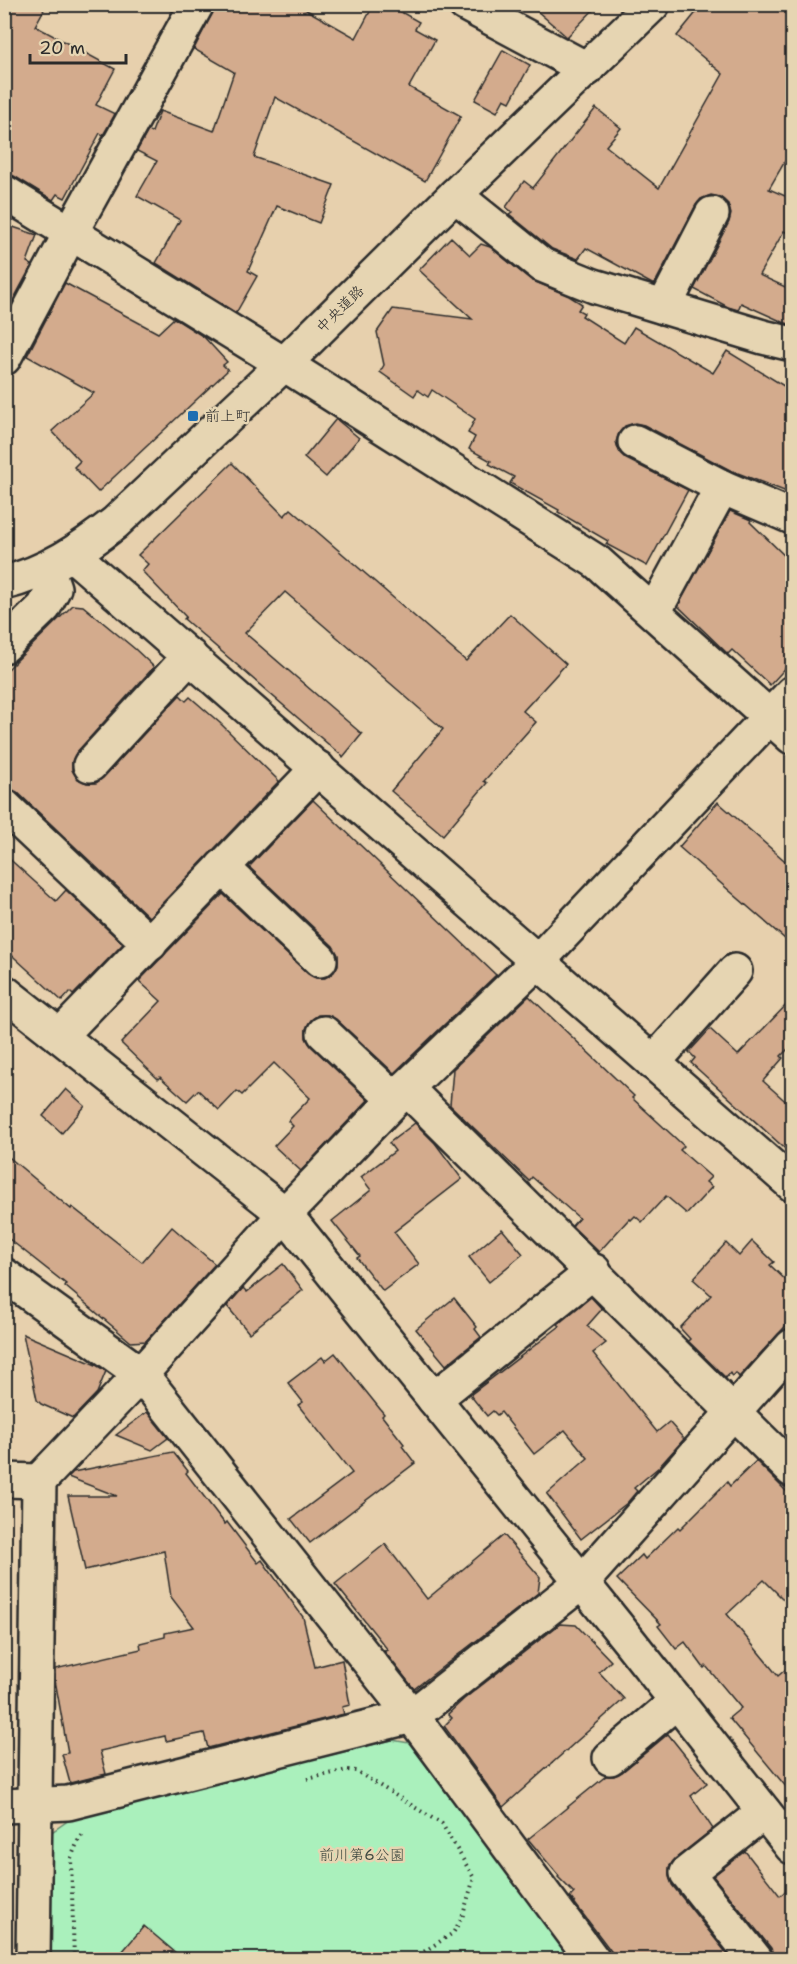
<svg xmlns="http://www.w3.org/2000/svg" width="797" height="1964" viewBox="0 0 797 1964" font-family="'Shantell Sans','Klee One',sans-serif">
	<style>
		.green { fill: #aaf0bc; stroke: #6a8e74; stroke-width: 1.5 }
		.building { fill: #d3ab8d; stroke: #2b2b2b; stroke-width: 1.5 }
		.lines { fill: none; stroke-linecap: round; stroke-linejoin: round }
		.minor-casing { stroke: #2b2b2b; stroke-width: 38 }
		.major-casing { stroke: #2b2b2b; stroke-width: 38 }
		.path { stroke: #2b2b2b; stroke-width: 4; stroke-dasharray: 1.5 4.5; stroke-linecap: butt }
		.minor { stroke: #e6d5b2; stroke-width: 33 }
		.major { stroke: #e6d5b2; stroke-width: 33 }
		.poi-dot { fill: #1f6fb2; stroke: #e6d5b2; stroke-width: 2 }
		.labels { text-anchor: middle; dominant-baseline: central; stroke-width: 5; stroke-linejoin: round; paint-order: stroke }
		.street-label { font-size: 15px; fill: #2b2b2b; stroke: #e6d5b2 }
		.poi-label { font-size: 15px; fill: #2b2b2b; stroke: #e6d5b2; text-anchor: start }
		.park-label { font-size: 15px; fill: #3e4941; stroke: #e6d5b2 }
	</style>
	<rect width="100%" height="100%" fill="#e7d0ad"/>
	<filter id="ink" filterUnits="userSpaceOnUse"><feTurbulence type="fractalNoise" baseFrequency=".0167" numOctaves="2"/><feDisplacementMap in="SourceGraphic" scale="12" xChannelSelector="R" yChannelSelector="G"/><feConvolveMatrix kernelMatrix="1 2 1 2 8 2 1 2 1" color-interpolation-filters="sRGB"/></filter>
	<g filter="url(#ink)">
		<!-- green -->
		<polygon class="green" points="392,1740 409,1743 573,1959 51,1960 52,1832 72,1818"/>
		<!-- building -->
		<g class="building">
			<polygon points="4,4 47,4 35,26 115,69 96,105 115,114 103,135 100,133 65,198 57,194 53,200 14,176 4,173"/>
			<polygon points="217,4 296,4 356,38 374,4 387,4 419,22 415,29 435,40 409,87 461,116 425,181 275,97 254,157 334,185 319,223 277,206 248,271 257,276 236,313 156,263 180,220 137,196 157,161 137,151 148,131 152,132 160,111 214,131 234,72 194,49"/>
			<polygon points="529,4 599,4 567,37"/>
			<polygon points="703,4 792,4 792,149 769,189 792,199 792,235 784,231 759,275 792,290 792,325 783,322 741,303 738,310 728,307 694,289 729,222 731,214 728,204 720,197 711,195 701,199 696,205 654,285 586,248 578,259 552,249 509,214 512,212 506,207 524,181 533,188 596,108 621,128 606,146 659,188 723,74 677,36"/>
			<polygon points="503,50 530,65 510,102 504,99 497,112 475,100"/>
			<polygon points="4,224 37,235 27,262 32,265 4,317"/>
			<polygon points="451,237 470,255 481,244 490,247 531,280 569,296 582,304 578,310 584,313 582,316 624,343 634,327 713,373 727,351 792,391 792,494 730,470 644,425 635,423 625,426 619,433 616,442 620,453 626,459 688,490 647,566 606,544 608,541 558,512 559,510 510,483 514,477 489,464 491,461 469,449 475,437 468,433 475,419 432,390 428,397 418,390 414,396 380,372 384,365 377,332 393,309 472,319 419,270"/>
			<polygon points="65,283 158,333 174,318 204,337 227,362 223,365 228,370 98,492 74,467 80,461 52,431 94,393 27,356"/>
			<polygon points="336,419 359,438 326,477 304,458"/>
			<polygon points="232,463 284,516 291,509 466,661 510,614 566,664 523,711 536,722 484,781 487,783 443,835 391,791 443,729 285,592 245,633 362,734 343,757 184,619 186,617 142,571 148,564 138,555"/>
			<polygon points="730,511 751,520 750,522 792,563 792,661 770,685 732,650 728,654 678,606"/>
			<polygon points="73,605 83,606 135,649 153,666 153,668 76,753 72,762 72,770 78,779 87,783 96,783 103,778 180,695 186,701 190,697 220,723 279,781 149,917 17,792 4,786 4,673"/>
			<polygon points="313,800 496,975 394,1073 336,1019 328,1015 318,1015 311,1020 306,1029 306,1038 311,1046 368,1100 301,1171 274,1146 293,1126 288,1121 310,1098 274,1063 242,1095 237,1091 219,1110 198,1090 187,1101 160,1077 158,1079 121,1043 161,1001 139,981 223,894 308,974 316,978 325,978 334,972 338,965 338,955 333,946 249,867"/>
			<polygon points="718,802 792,867 792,945 679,847"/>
			<polygon points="4,854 56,901 66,890 123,944 73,995 70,992 62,1001 4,948"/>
			<polygon points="529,996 634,1096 632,1098 684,1146 680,1150 711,1177 706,1182 712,1187 687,1214 666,1196 642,1222 635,1216 631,1220 629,1219 599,1252 572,1226 579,1218 532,1177 529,1181 450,1105 453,1069"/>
			<polygon points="792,999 792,1045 781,1056 783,1058 763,1081 792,1107 792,1155 691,1063 695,1058 689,1052 710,1029 738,1055"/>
			<polygon points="66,1089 85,1106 62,1133 43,1116"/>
			<polygon points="415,1123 435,1143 462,1179 394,1232 419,1264 383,1291 357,1258 360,1256 332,1221 371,1190 361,1177 395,1151 389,1143"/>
			<polygon points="4,1153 71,1209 72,1207 142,1262 172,1227 215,1264 146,1341 131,1342 65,1286 66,1284 4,1235"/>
			<polygon points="502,1229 523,1254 489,1282 469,1257"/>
			<polygon points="752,1241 774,1262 770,1265 792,1286 792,1319 739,1377 736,1373 733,1376 730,1373 726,1378 688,1341 690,1339 680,1328 711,1295 693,1279 726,1243 739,1256"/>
			<polygon points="283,1264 303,1290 249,1333 227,1306 243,1288 247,1292"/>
			<polygon points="591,1297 602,1309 587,1326 606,1343 593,1353 657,1432 669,1422 684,1439 659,1467 634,1488 637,1491 627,1503 581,1539 547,1494 588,1458 565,1430 534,1454 501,1412 497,1415 493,1411 487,1416 470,1395 560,1326 558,1324"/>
			<polygon points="454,1298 477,1327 475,1329 481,1337 446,1365 416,1329"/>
			<polygon points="23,1334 96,1365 106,1371 97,1393 73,1418 41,1404 37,1400"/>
			<polygon points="335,1353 384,1414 382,1416 404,1444 402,1446 415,1463 310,1543 291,1519 352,1473 298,1405 303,1402 288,1383 322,1357 325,1361"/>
			<polygon points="147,1412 168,1438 152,1450 116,1435"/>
			<polygon points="173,1452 188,1471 186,1473 225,1524 227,1522 258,1563 262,1560 303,1617 315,1667 342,1660 350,1705 342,1707 344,1714 208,1748 204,1733 166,1741 165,1736 100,1751 106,1774 70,1783 62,1754 68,1753 55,1680 55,1669 141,1649 140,1643 165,1637 165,1633 194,1627 171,1597 164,1551 85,1570 68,1496 117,1496 68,1477 73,1472"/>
			<polygon points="756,1461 792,1497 792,1608 764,1580 727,1614 778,1676 792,1664 792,1794 729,1718 741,1708 706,1666 704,1668 685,1642 676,1649 658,1626 661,1624 617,1579 642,1555 645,1559 678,1527 680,1529 727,1482 730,1486"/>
			<polygon points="504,1535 540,1577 538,1593 414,1689 384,1651 388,1650 335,1584 385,1544 427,1599"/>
			<polygon points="560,1624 576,1625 611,1661 599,1672 624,1699 503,1807 444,1726 452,1718 448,1714 464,1699"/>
			<polygon points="668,1734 707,1783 691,1796 713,1829 675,1859 669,1867 669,1876 672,1885 728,1955 724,1959 617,1959 570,1897 574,1893 558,1877 559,1876 528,1839 606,1776 614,1776 622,1772"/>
			<polygon points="745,1851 780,1896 792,1885 792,1959 775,1959 771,1948 713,1876"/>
			<polygon points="144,1926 183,1959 116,1959"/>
		</g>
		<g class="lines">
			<defs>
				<g id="minor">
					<polyline points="465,4 587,69"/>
					<polyline points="4,192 284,364 597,562 792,737"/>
					<polyline points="455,195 542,265 594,286 763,337 792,344"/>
					<polyline points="664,307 712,214"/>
					<polyline points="4,358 71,232 197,4"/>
					<polyline points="635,442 722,487"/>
					<polyline points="72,554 792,1184"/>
					<polyline points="654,612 722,487 792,517"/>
					<polyline points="4,646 44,607 54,588 47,568"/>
					<polyline points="90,765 190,656"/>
					<polyline points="4,806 150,944"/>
					<polyline points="222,867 320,960"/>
					<polyline points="4,992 285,1214 630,1642 792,1847"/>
					<polyline points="324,1033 395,1100"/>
					<polyline points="60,1036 318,768"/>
					<polyline points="653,1063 735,971"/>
					<polyline points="406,1088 792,1470"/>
					<polyline points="4,1275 141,1374 412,1716 593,1960"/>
					<polyline points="434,1399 594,1271"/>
					<polyline points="4,1480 39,1481 141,1374 285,1214 406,1088 537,962 792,693"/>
					<polyline points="610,1758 677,1701"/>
					<polyline points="4,1806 68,1803 412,1716 582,1582 792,1346"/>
					<polyline points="33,1960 39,1481"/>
					<polyline points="756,1960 687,1873 764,1812"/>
				</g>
				<path id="major" d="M4,583c42,-10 78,-34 111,-60l169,-159 171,-169 198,-191"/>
			</defs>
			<!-- minor casing -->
			<use href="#minor" class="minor-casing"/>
			<!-- major casing -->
			<use href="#major" class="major-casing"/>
			<!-- path -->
			<g class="path">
				<polyline points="307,1779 347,1770 356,1771 442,1824 474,1878 462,1918 453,1933 411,1960"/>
				<polyline points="74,1960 71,1858 78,1841 84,1833"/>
			</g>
			<!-- minor -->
			<use href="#minor" class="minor"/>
			<!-- major -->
			<use href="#major" class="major"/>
		</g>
	</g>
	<!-- markers -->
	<rect class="poi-dot" x="187" y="410" width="12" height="12" rx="3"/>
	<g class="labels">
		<!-- street labels -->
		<g class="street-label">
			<text transform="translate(340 309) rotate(-45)">中央道路</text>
		</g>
		<!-- poi labels -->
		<g class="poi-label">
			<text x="205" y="416">前上町</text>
		</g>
		<!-- park labels -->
		<g class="park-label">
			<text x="362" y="1855">前川第6公園</text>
		</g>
	</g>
	<!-- margin -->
	<rect width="797" height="1964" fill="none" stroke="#e6d5b2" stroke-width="24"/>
	<rect x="12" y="12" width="773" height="1940" fill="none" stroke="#2b2b2b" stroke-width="2" filter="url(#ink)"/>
	<!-- scale -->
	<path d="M30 54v9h96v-9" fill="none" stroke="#2b2b2b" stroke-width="3"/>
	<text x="39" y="54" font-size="18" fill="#2b2b2b" stroke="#e6d5b2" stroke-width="4.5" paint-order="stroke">20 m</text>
</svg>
